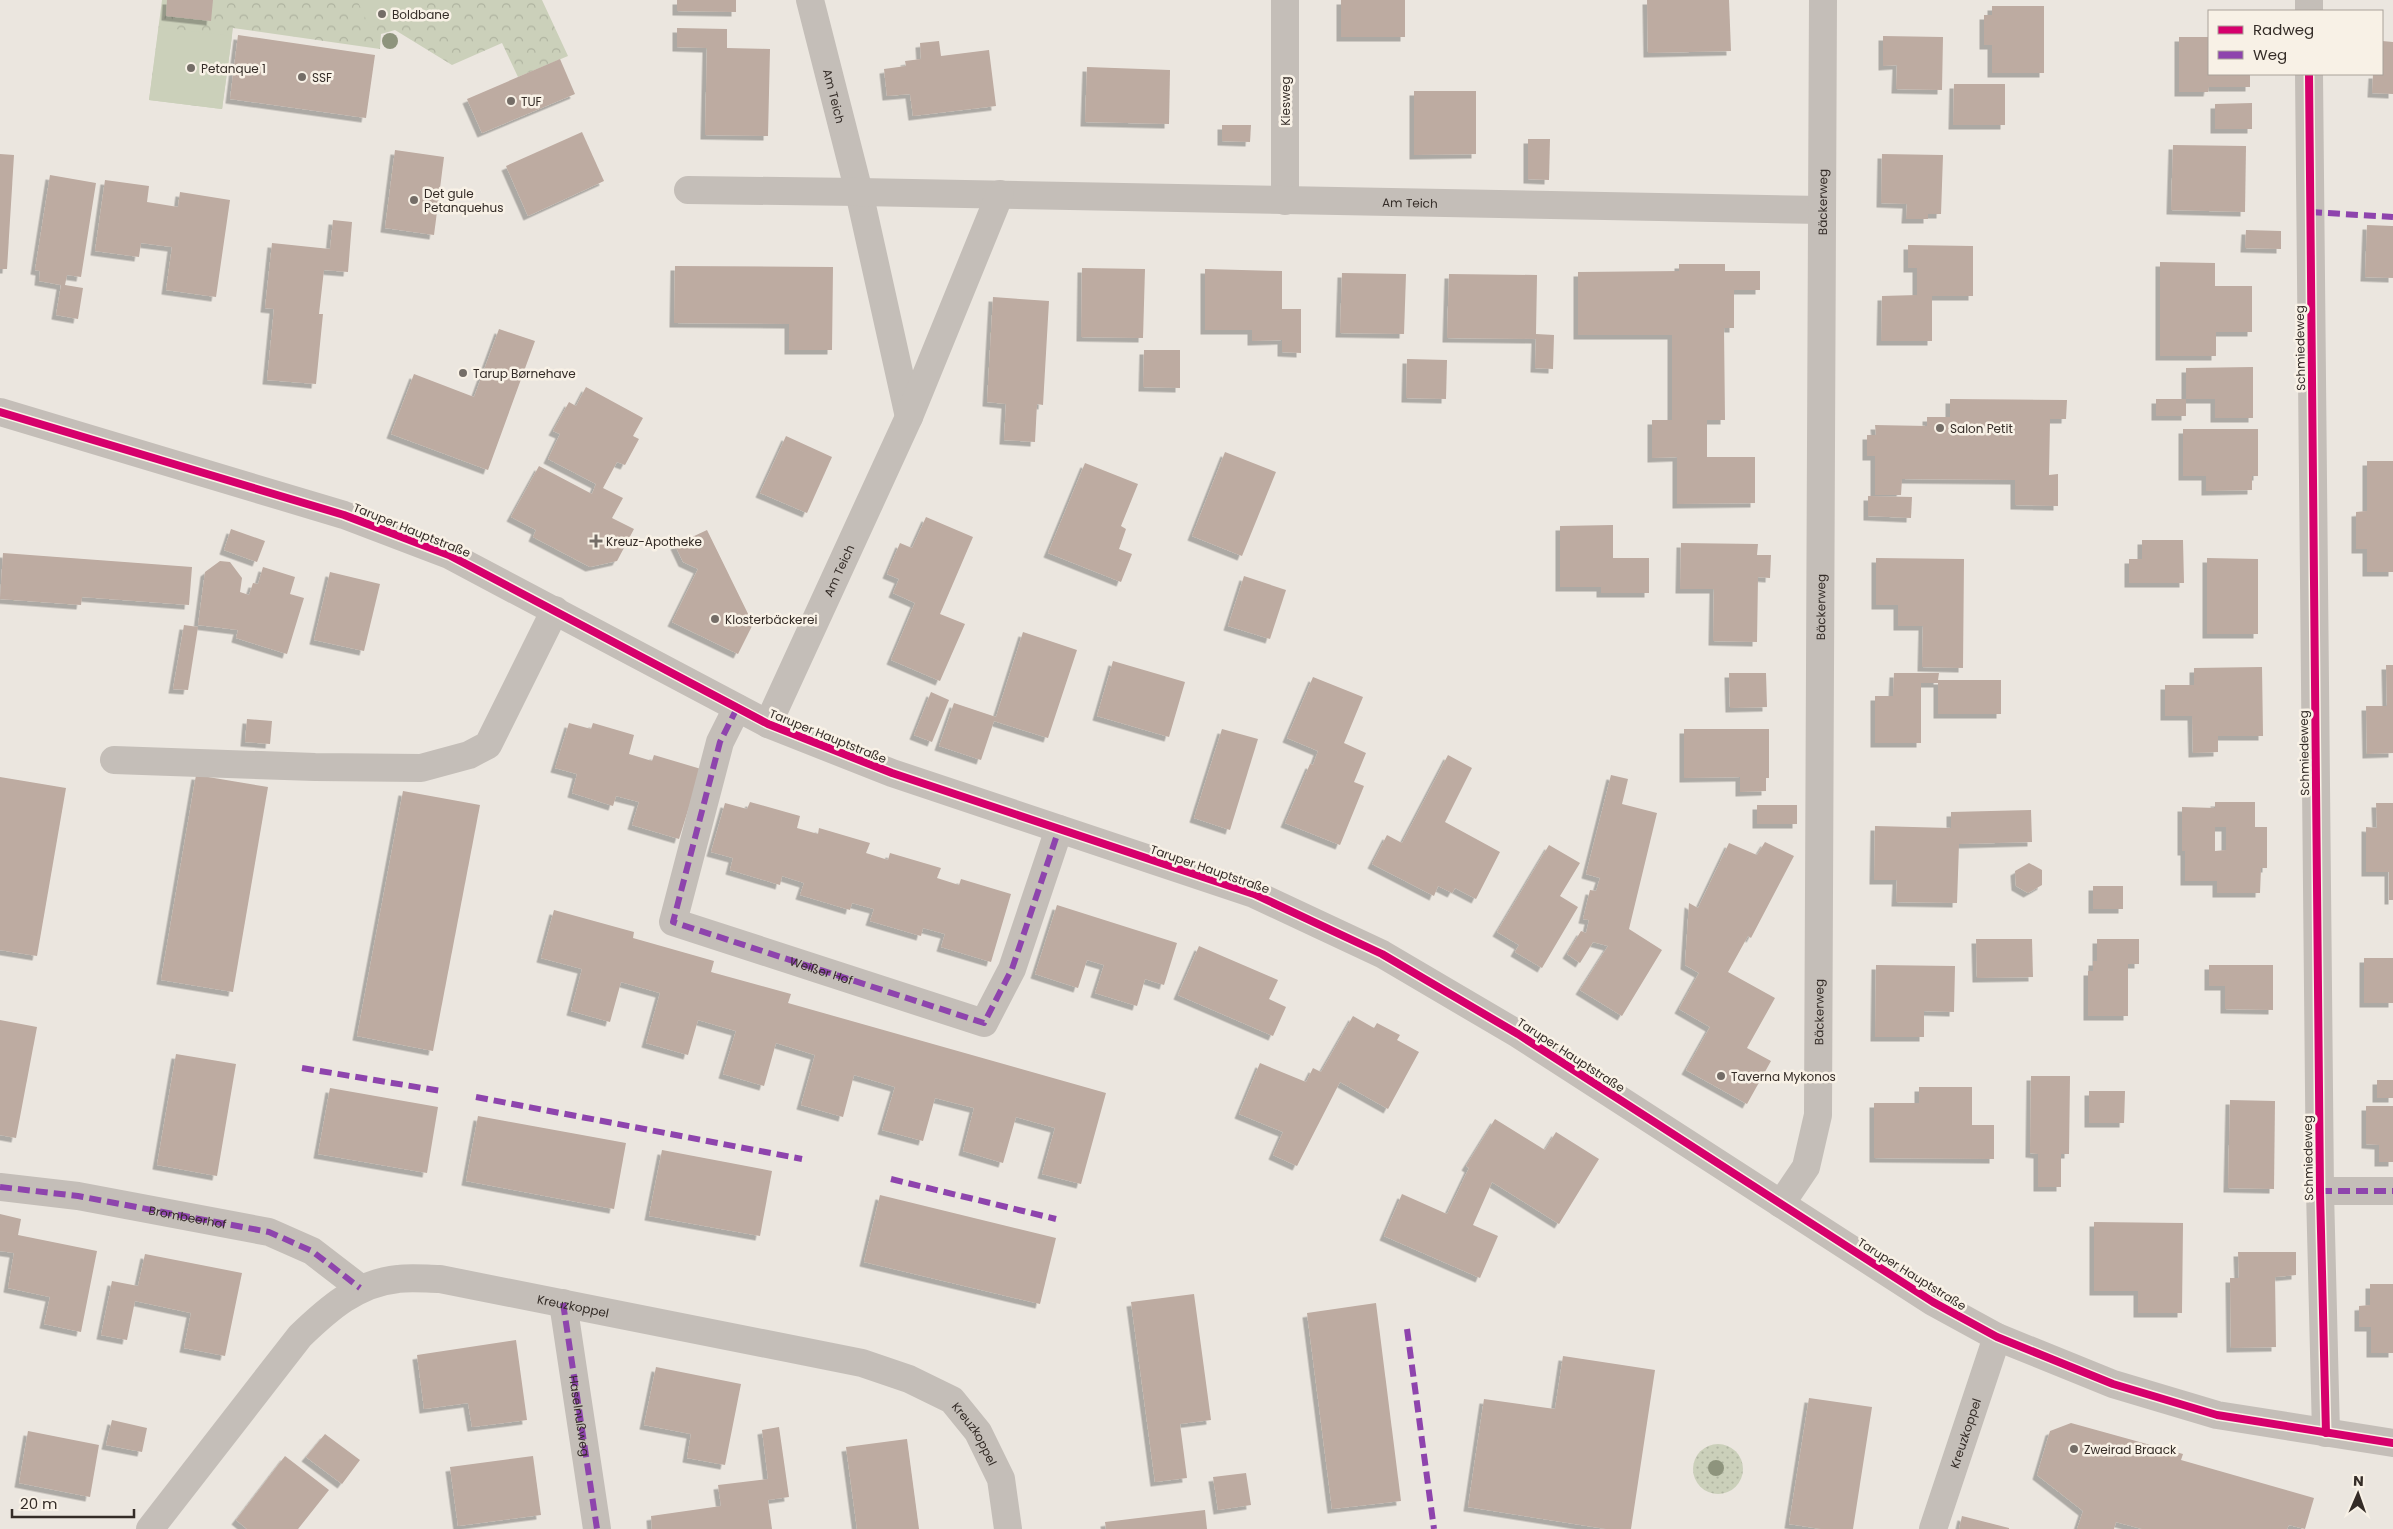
<svg xmlns="http://www.w3.org/2000/svg" width="2393" height="1529" viewBox="0 0 2393 1529" font-family="Poppins,sans-serif">
	<style>
		.grass { fill: url(#grass-dots) }
		.park { fill: url(#park-crowns) }
		.garden { fill: #cbd0ba }
		.building { fill: #bdaba1; fill-rule: evenodd; filter: url(#shadow) }
		.lines { fill: none; stroke-linecap: round; stroke-linejoin: round }
		.minor { stroke: #c4beb8; stroke-width: 28 }
		.quiet { stroke: #8e44ad; stroke-width: 6; stroke-dasharray: 12 6; stroke-linecap: butt }
		.cycleway-casing { stroke: #f8f1e6; stroke-width: 11 }
		.cycleway { stroke: #d6006c; stroke-width: 8 }
		.tree { fill: #8e947d }
		.poi-dot { fill: #746d67; stroke: #f8f1e6; stroke-width: 2 }
		.labels { text-anchor: middle; dominant-baseline: central; stroke-width: 5; stroke-linejoin: round; paint-order: stroke }
		.poi-label { font-size: 12px; fill: #342c27; stroke: #f8f1e6; text-anchor: start }
		.street-label { font-size: 12px; fill: #342c27; stroke: #f8f1e6 }
	</style>
	<defs>
		<pattern id="grass-dots" width="8" height="8" patternUnits="userSpaceOnUse" patternTransform="scale(1.25)"><rect width="8" height="8" fill="#cbd0ba"/><path d="M2 2h.1M6 6h.1" fill="none" stroke="#afb3a0" stroke-width="1.8" stroke-linecap="round"/></pattern>
		<pattern id="park-crowns" width="20" height="18" patternUnits="userSpaceOnUse" patternTransform="scale(1.25)"><rect width="20" height="18" fill="#cbd0ba"/><path d="M2 6a3 3 0 1 1 6 0M12 15a3 3 0 1 1 6 0" fill="none" stroke="#afb3a0"/></pattern>
		<filter id="shadow"><feDropShadow dx="-4.5" dy="4.5" stdDeviation="0" flood-color="#0004"/></filter>
	</defs>
	<rect width="100%" height="100%" fill="#ebe6df"/>
	<!-- grass -->
	<circle class="grass" cx="1718" cy="1469" r="25"/>
	<!-- park -->
	<polygon class="park" points="162,0 542,0 568,56 518,77 502,43 452,65 395,30 381,34 380,49 233,28 222,109 149,100"/>
	<!-- garden -->
	<g class="garden">
		<polygon points="357,0 431,0 370,28"/>
		<polygon points="159,27 232,36 222,109 149,100"/>
	</g>
	<!-- building -->
	<g class="building">
		<polygon points="167,0 213,0 211,21 166,16"/>
		<polygon points="677,0 736,0 736,12 677,11"/>
		<rect x="1341" y="0" width="64" height="37"/>
		<polygon points="1647,0 1729,0 1731,51 1648,53"/>
		<polygon points="1992,6 2044,6 2044,73 1992,73 1992,45 1984,45 1984,15 1992,15"/>
		<polygon points="677,28 727,29 727,48 770,49 768,136 705,135 707,48 677,47"/>
		<polygon points="238,35 375,55 366,118 230,99"/>
		<polygon points="1883,36 1943,37 1942,90 1896,89 1897,65 1883,66"/>
		<polygon points="2179,37 2209,37 2209,74 2250,74 2250,87 2209,87 2208,92 2179,92"/>
		<polygon points="939,41 941,56 989,50 996,106 913,116 910,94 887,96 884,69 906,66 905,61 921,59 920,43"/>
		<polygon points="2382,41 2393,42 2393,94 2372,93 2373,74 2382,74"/>
		<polygon points="560,59 575,94 482,133 467,99"/>
		<polygon points="1087,67 1170,70 1169,124 1085,122"/>
		<polygon points="1954,84 2005,84 2005,125 1953,125"/>
		<polygon points="1414,91 1476,91 1476,154 1414,155"/>
		<polygon points="2252,103 2252,129 2215,129 2215,104"/>
		<polygon points="1222,125 1251,125 1250,142 1222,141"/>
		<polygon points="582,132 604,181 528,216 506,166"/>
		<polygon points="1528,139 1550,139 1549,180 1528,179"/>
		<polygon points="2173,145 2246,146 2245,212 2171,210"/>
		<polygon points="395,150 444,157 434,235 385,228"/>
		<polygon points="0,154 14,155 7,269 0,269"/>
		<polygon points="1882,154 1943,155 1941,214 1928,214 1928,219 1906,219 1907,204 1881,203"/>
		<polygon points="50,175 96,183 81,277 67,275 65,285 83,288 78,319 56,315 61,285 39,281 40,271 35,270"/>
		<polygon points="105,180 149,186 147,202 178,207 180,192 230,200 216,297 166,290 172,247 141,243 139,257 95,251"/>
		<polygon points="333,220 352,222 348,272 324,270 319,314 323,314 316,384 267,380 274,309 265,308 272,243 330,249"/>
		<polygon points="2367,225 2393,226 2393,278 2365,277"/>
		<polygon points="2246,230 2281,231 2281,249 2245,248"/>
		<polygon points="1908,245 1973,246 1973,296 1932,296 1932,341 1881,341 1882,296 1917,295 1917,268 1908,268"/>
		<polygon points="2160,262 2215,263 2215,286 2252,286 2252,332 2216,332 2216,356 2160,356"/>
		<polygon points="1679,264 1725,264 1725,271 1760,271 1760,290 1734,290 1734,328 1724,328 1725,420 1707,420 1707,457 1755,457 1755,503 1677,504 1677,457 1652,458 1652,420 1672,420 1672,335 1578,335 1578,272 1679,271"/>
		<polygon points="675,266 833,267 832,350 789,350 789,324 674,323"/>
		<polygon points="1082,268 1145,269 1143,338 1081,337"/>
		<polygon points="1205,269 1282,271 1282,309 1301,309 1301,353 1282,352 1282,340 1252,341 1252,330 1205,330"/>
		<polygon points="1342,273 1406,274 1404,334 1340,333"/>
		<polygon points="1449,274 1537,275 1536,334 1554,335 1553,369 1535,368 1536,339 1447,338"/>
		<polygon points="993,297 1049,301 1043,405 1037,404 1035,442 1004,440 1006,404 987,402"/>
		<polygon points="499,329 535,341 488,470 391,434 414,374 474,397"/>
		<polygon points="1144,350 1180,350 1180,388 1143,387"/>
		<polygon points="1407,359 1447,360 1446,399 1406,398"/>
		<polygon points="2253,367 2253,418 2215,418 2215,399 2186,399 2186,416 2156,416 2156,399 2186,399 2186,368"/>
		<polygon points="586,387 643,418 633,436 639,439 625,465 617,462 603,488 623,498 612,518 634,529 617,561 590,567 533,537 536,530 511,517 539,466 592,494 596,484 548,459 560,434 553,431 569,402 576,406"/>
		<polygon points="1950,399 2067,400 2066,419 2050,419 2049,475 2058,474 2058,506 2015,505 2015,480 1902,479 1901,495 1875,495 1875,456 1867,456 1867,435 1876,435 1875,425 1927,426 1927,417 1950,417"/>
		<polygon points="2183,429 2258,429 2258,476 2252,476 2252,490 2206,491 2206,476 2183,476"/>
		<polygon points="786,436 832,457 807,513 760,493"/>
		<polygon points="1225,452 1276,472 1242,556 1192,536"/>
		<polygon points="2367,461 2393,461 2393,572 2367,572 2367,549 2356,549 2356,512 2367,511"/>
		<polygon points="1085,463 1138,484 1121,526 1126,529 1119,549 1132,554 1121,582 1048,553"/>
		<polygon points="1868,496 1912,497 1911,518 1868,516"/>
		<polygon points="926,517 973,537 940,614 965,624 940,681 891,660 915,603 893,593 899,579 887,574 900,543 912,548"/>
		<polygon points="1613,525 1613,558 1649,558 1649,593 1601,593 1601,587 1560,587 1560,526"/>
		<polygon points="231,529 265,541 257,562 224,550"/>
		<polygon points="707,530 753,624 738,654 672,622 698,569 683,562 675,545"/>
		<polygon points="2142,540 2183,540 2184,583 2129,583 2129,559 2142,559"/>
		<polygon points="1681,543 1758,544 1757,555 1771,555 1770,578 1758,577 1757,642 1713,641 1714,589 1680,589"/>
		<polygon points="3,553 192,567 189,605 82,597 81,605 0,599"/>
		<polygon points="1876,558 1964,559 1963,668 1922,667 1923,626 1898,626 1898,605 1876,605"/>
		<polygon points="2207,558 2258,559 2258,634 2207,634"/>
		<polygon points="220,561 230,562 242,578 240,592 249,595 253,583 258,584 263,567 295,577 290,594 304,598 287,654 236,638 238,630 198,625 205,572"/>
		<polygon points="330,572 380,584 364,651 314,640"/>
		<polygon points="1244,576 1286,590 1270,639 1228,626"/>
		<polygon points="184,625 198,627 188,690 173,689"/>
		<polygon points="1023,632 1077,650 1048,738 994,721 981,760 939,746 954,703 996,717"/>
		<polygon points="1113,661 1185,682 1169,737 1097,716"/>
		<polygon points="2386,665 2393,665 2393,753 2367,754 2366,706 2387,706"/>
		<polygon points="2262,667 2263,736 2218,736 2218,752 2193,753 2192,716 2165,716 2165,685 2194,685 2194,668"/>
		<polygon points="1729,673 1766,673 1767,707 1730,708"/>
		<polygon points="1894,673 1939,673 1938,680 2001,680 2001,714 1938,714 1938,683 1921,683 1921,743 1875,743 1875,696 1893,696"/>
		<polygon points="1313,677 1363,697 1344,743 1366,753 1354,782 1364,786 1340,845 1285,823 1310,764 1313,765 1318,751 1287,738"/>
		<polygon points="931,692 949,700 932,742 914,735"/>
		<polygon points="247,719 272,721 270,744 245,742"/>
		<polygon points="569,723 591,729 593,723 634,735 629,754 652,761 654,755 701,769 679,839 632,825 639,802 616,796 613,806 572,793 577,774 555,768"/>
		<polygon points="1222,729 1258,739 1230,830 1194,818"/>
		<polygon points="1684,729 1769,729 1769,778 1766,778 1766,791 1740,792 1740,777 1684,778"/>
		<polygon points="1448,755 1472,768 1445,822 1500,852 1476,899 1455,888 1452,893 1438,886 1434,896 1372,864 1387,835 1402,843"/>
		<polygon points="196,775 268,787 233,992 161,980"/>
		<polygon points="1611,775 1628,779 1622,804 1657,813 1629,929 1662,950 1622,1016 1580,990 1608,946 1593,942 1580,963 1567,954 1581,931 1586,933 1589,920 1583,919 1590,890 1596,891 1600,878 1586,874"/>
		<polygon points="0,777 66,788 37,956 0,950"/>
		<polygon points="403,791 480,805 433,1051 357,1036"/>
		<polygon points="750,802 800,816 797,828 818,834 819,828 870,843 866,853 888,860 890,853 941,868 937,878 959,885 961,879 1011,894 991,962 941,947 945,934 923,928 921,936 870,921 874,909 852,903 850,910 800,895 804,883 782,876 780,885 730,870 733,858 711,852 725,803 747,809"/>
		<path d="M2215,802h40v25h12v41h-6l-1,25h-43v-12h-32v-30h-3v-44l33,1zM2215,827h11v23l-11,1z"/>
		<polygon points="2376,803 2393,803 2393,900 2389,900 2389,872 2366,872 2366,827 2377,828"/>
		<rect x="1757" y="805" width="40" height="19"/>
		<polygon points="2031,810 2032,842 1959,844 1957,903 1896,902 1897,880 1874,880 1875,826 1951,828 1951,812"/>
		<polygon points="1765,842 1794,856 1751,938 1748,936 1728,972 1775,998 1747,1048 1771,1061 1747,1104 1686,1070 1710,1027 1679,1009 1699,973 1685,965 1689,903 1698,908 1729,843 1757,855"/>
		<polygon points="1549,845 1580,863 1560,896 1578,907 1542,968 1515,952 1519,945 1497,932"/>
		<polygon points="2029,863 2042,870 2042,885 2028,893 2016,886 2015,871"/>
		<rect x="2093" y="886" width="30" height="23"/>
		<polygon points="1057,905 1177,943 1164,985 1145,979 1137,1006 1095,993 1104,965 1087,960 1078,988 1035,974"/>
		<polygon points="554,910 634,932 633,938 714,961 711,972 791,994 788,1003 1106,1093 1081,1184 1042,1174 1055,1128 1016,1117 1003,1163 963,1151 974,1108 935,1098 923,1141 882,1130 895,1087 854,1075 843,1117 801,1105 815,1055 776,1043 764,1086 723,1074 736,1031 698,1020 688,1055 646,1043 660,993 621,982 610,1022 571,1011 582,969 541,958"/>
		<polygon points="1976,939 2032,939 2033,977 1977,978"/>
		<polygon points="2097,939 2139,939 2139,964 2128,964 2128,1016 2088,1016 2088,971 2093,971 2093,961 2097,961"/>
		<polygon points="1199,946 1278,980 1269,999 1286,1007 1273,1036 1178,995"/>
		<rect x="2364" y="958" width="29" height="45"/>
		<polygon points="1876,965 1955,966 1954,1012 1924,1011 1924,1037 1875,1037"/>
		<polygon points="2209,965 2273,965 2273,1010 2225,1009 2225,986 2209,986"/>
		<polygon points="1353,1016 1374,1028 1377,1023 1400,1035 1397,1040 1419,1052 1388,1109 1340,1082 1297,1166 1273,1155 1283,1132 1239,1114 1260,1063 1306,1082 1313,1068 1321,1072"/>
		<polygon points="0,1020 37,1027 16,1138 0,1135"/>
		<polygon points="176,1054 236,1064 217,1176 157,1165"/>
		<polygon points="2031,1076 2070,1076 2069,1154 2061,1154 2061,1187 2038,1187 2038,1154 2030,1153"/>
		<rect x="2377" y="1080" width="16" height="18"/>
		<polygon points="1919,1087 1972,1087 1972,1125 1994,1125 1994,1159 1874,1158 1874,1103 1919,1103"/>
		<polygon points="330,1088 438,1107 427,1173 318,1154"/>
		<polygon points="2089,1091 2125,1091 2124,1123 2089,1123"/>
		<polygon points="2230,1100 2275,1101 2274,1189 2228,1188"/>
		<polygon points="2366,1106 2393,1106 2393,1162 2379,1162 2379,1145 2366,1144"/>
		<polygon points="478,1116 626,1143 614,1209 466,1181"/>
		<polygon points="1495,1119 1545,1150 1556,1132 1599,1159 1559,1224 1492,1182 1473,1225 1498,1236 1480,1278 1384,1236 1402,1194 1447,1214 1469,1168 1466,1166"/>
		<polygon points="662,1150 772,1171 760,1236 649,1216"/>
		<polygon points="880,1195 1056,1238 1040,1304 864,1262"/>
		<polygon points="0,1214 21,1219 18,1235 97,1251 81,1332 44,1324 50,1297 8,1288 14,1253 0,1251"/>
		<polygon points="2094,1222 2183,1223 2182,1313 2138,1313 2138,1291 2094,1291"/>
		<polygon points="2238,1252 2296,1252 2296,1275 2275,1277 2276,1347 2231,1348 2230,1278 2239,1278"/>
		<polygon points="145,1254 242,1273 225,1356 184,1348 191,1313 135,1301 127,1340 101,1335 112,1281 138,1286"/>
		<polygon points="2370,1284 2393,1284 2393,1353 2371,1353 2371,1327 2359,1327 2359,1306 2370,1305"/>
		<polygon points="1194,1294 1211,1420 1180,1424 1187,1478 1155,1482 1131,1302"/>
		<polygon points="1376,1303 1401,1501 1332,1509 1307,1313"/>
		<polygon points="516,1340 527,1420 472,1427 468,1403 424,1409 417,1355"/>
		<polygon points="1563,1356 1655,1370 1631,1529 1606,1529 1468,1507 1484,1399 1555,1409"/>
		<polygon points="656,1367 741,1384 725,1465 687,1458 691,1434 644,1425"/>
		<polygon points="1809,1398 1872,1407 1853,1529 1821,1529 1789,1524"/>
		<polygon points="112,1420 147,1428 142,1452 106,1445"/>
		<polygon points="2071,1423 2183,1454 2181,1460 2314,1498 2305,1529 2289,1525 2287,1529 2142,1529 2116,1522 2114,1529 2077,1529 2083,1511 2037,1475 2050,1431"/>
		<polygon points="779,1427 789,1497 768,1500 772,1529 652,1529 651,1516 721,1506 718,1485 768,1479 762,1430"/>
		<polygon points="28,1431 99,1445 90,1497 19,1483"/>
		<polygon points="325,1434 360,1460 342,1484 306,1457"/>
		<polygon points="907,1439 919,1529 857,1529 846,1447"/>
		<polygon points="285,1456 329,1490 298,1529 247,1529 236,1520"/>
		<polygon points="533,1456 541,1515 458,1526 450,1467"/>
		<polygon points="1246,1473 1251,1505 1218,1510 1213,1477"/>
		<polygon points="1205,1510 1207,1529 1106,1529 1105,1522"/>
		<polygon points="1962,1516 2009,1528 2009,1529 1959,1529"/>
	</g>
	<g class="lines">
		<!-- minor -->
		<g class="minor">
			<path id="s1" d="M810,0l49,192 50,225"/>
			<polyline points="1285,0 1285,201"/>
			<polyline points="2309,0 2309,11"/>
			<polyline points="2309,74 2320,1191 2326,1433"/>
			<path id="s2" d="M688,190l171,2 963,18"/>
			<polyline points="0,412 344,515 449,555 768,724 892,773 1254,894 1382,954 1518,1034 1933,1302 1997,1337 2113,1384 2217,1415 2393,1443"/>
			<path id="s3" d="M737,708l-17,34 -47,180 311,101 28,-54 47,-140"/>
			<path id="s4" d="M768,724l141,-307 91,-223"/>
			<polyline points="114,760 315,767 421,768 469,755 488,745 555,610"/>
			<polyline points="0,1187 78,1196 269,1232 312,1251 360,1288"/>
			<polyline points="2320,1191 2393,1191"/>
			<path id="s5" d="M1781,1204l25,-37 12,-52 5,-1115"/>
			<polyline points="563,1303 597,1529"/>
			<path id="s6" d="M150,1529l150,-193c28,-27 57,-53 98,-57 14,-2 29,0 42,0l422,84 47,16 43,21 26,32 23,47 7,50"/>
			<path id="s7" d="M1933,1529l64,-192"/>
		</g>
		<!-- quiet -->
		<g class="quiet">
			<polyline points="2310,212 2393,217"/>
			<polyline points="737,708 720,742 673,922 984,1023 1012,969 1059,829"/>
			<polyline points="302,1068 441,1091"/>
			<polyline points="476,1097 802,1159"/>
			<polyline points="891,1179 1056,1219"/>
			<path id="s8" d="M0,1187l78,9 191,36 43,19 48,37"/>
			<polyline points="2320,1191 2393,1191"/>
			<path id="s9" d="M563,1303l34,226"/>
			<polyline points="1407,1329 1434,1529"/>
		</g>
		<defs>
			<g id="cycleway">
				<polyline points="2309,74 2320,1191 2326,1433"/>
				<polyline points="0,412 344,515 449,555 768,724 892,773 1254,894 1382,954 1518,1034 1933,1302 1997,1337 2113,1384 2217,1415 2393,1443"/>
			</g>
		</defs>
		<!-- cycleway casing -->
		<use href="#cycleway" class="cycleway-casing"/>
		<!-- cycleway -->
		<use href="#cycleway" class="cycleway"/>
	</g>
	<!-- trees -->
	<g class="tree">
		<circle cx="390" cy="41" r="8"/>
		<circle cx="1716" cy="1468" r="8"/>
	</g>
	<!-- markers -->
	<g class="poi-dot">
		<circle cx="382" cy="14" r="5"/>
		<circle cx="191" cy="68" r="5"/>
		<circle cx="302" cy="77" r="5"/>
		<circle cx="511" cy="101" r="5"/>
		<circle cx="414" cy="200" r="5"/>
		<circle cx="463" cy="373" r="5"/>
		<circle cx="1940" cy="428" r="5"/>
		<path d="M593.5 533.5h5v5h5v5h-5v5h-5v-5h-5v-5h5z"/>
		<circle cx="715" cy="619" r="5"/>
		<circle cx="1721" cy="1076" r="5"/>
		<circle cx="2074" cy="1449" r="5"/>
	</g>
	<g class="labels">
		<!-- poi labels -->
		<g class="poi-label">
			<text x="392" y="14">Boldbane</text>
			<text x="201" y="68">Petanque 1</text>
			<text x="312" y="77">SSF</text>
			<text x="521" y="101">TUF</text>
			<text x="424" y="193">Det gule<tspan x="424" dy="14">Petanquehus</tspan></text>
			<text x="473" y="373">Tarup Børnehave</text>
			<text x="1950" y="428">Salon Petit</text>
			<text x="606" y="541">Kreuz-Apotheke</text>
			<text x="725" y="619">Klosterbäckerei</text>
			<text x="1731" y="1076">Taverna Mykonos</text>
			<text x="2084" y="1449">Zweirad Braack</text>
		</g>
		<!-- street labels -->
		<g class="street-label">
			<text stroke="none"><textPath href="#s1" startOffset="99">Am Teich</textPath></text>
			<text transform="translate(1285 101) rotate(-90)">Kiesweg</text>
			<text stroke="none"><textPath href="#s5" startOffset="1011">Bäckerweg</textPath></text>
			<text stroke="none"><textPath href="#s2" startOffset="722">Am Teich</textPath></text>
			<text transform="translate(2300 348) rotate(-91)">Schmiedeweg</text>
			<text transform="translate(412 530) rotate(22)">Taruper Hauptstraße</text>
			<text stroke="none"><textPath href="#s4" startOffset="169">Am Teich</textPath></text>
			<text stroke="none"><textPath href="#s5" startOffset="606">Bäckerweg</textPath></text>
			<text transform="translate(828 736) rotate(22)">Taruper Hauptstraße</text>
			<text transform="translate(2304 753) rotate(-91)">Schmiedeweg</text>
			<text transform="translate(1210 869) rotate(19)">Taruper Hauptstraße</text>
			<text stroke="none"><textPath href="#s3" startOffset="380">Weißer Hof</textPath></text>
			<text stroke="none"><textPath href="#s5" startOffset="201">Bäckerweg</textPath></text>
			<text transform="translate(1571 1055) rotate(33)">Taruper Hauptstraße</text>
			<text transform="translate(2308 1158) rotate(-91)">Schmiedeweg</text>
			<text stroke="none"><textPath href="#s8" startOffset="190">Brombeerhof</textPath></text>
			<text transform="translate(1912 1274) rotate(32)">Taruper Hauptstraße</text>
			<text stroke="none"><textPath href="#s6" startOffset="538">Kreuzkoppel</textPath></text>
			<text stroke="none"><textPath href="#s9" startOffset="114">Haselnußweg</textPath></text>
			<text stroke="none"><textPath href="#s7" startOffset="101">Kreuzkoppel</textPath></text>
			<text stroke="none"><textPath href="#s6" startOffset="971">Kreuzkoppel</textPath></text>
		</g>
	</g>
	<!-- legend -->
	<rect x="2208" y="10" width="175" height="65" fill="#f8f1e6" stroke="#aaa29a"/>
	<rect x="2218" y="26" width="25" height="8" fill="#d6006c" stroke="#aaa29a"/>
	<text x="2253" y="35" font-size="15" fill="#342c27">Radweg</text>
	<rect x="2218" y="51" width="25" height="8" fill="#8e44ad" stroke="#aaa29a"/>
	<text x="2253" y="60" font-size="15" fill="#342c27">Weg</text>
	<!-- north arrow -->
	<g transform="translate(2358 1494) rotate(2)" stroke="#f8f1e6" stroke-width="4" paint-order="stroke">
	<path d="M0-4L9 19L0 12L-9 19Z" fill="#342c27"/>
	<text y="-8" font-size="14" font-weight="bold" text-anchor="middle" fill="#342c27">N</text>
	</g>
	<!-- scale -->
	<path d="M12 1509v8h122v-8" fill="none" stroke="#342c27" stroke-width="2.5"/>
	<text x="20" y="1509" font-size="15" fill="#342c27" stroke="#f8f1e6" stroke-width="4" paint-order="stroke">20 m</text>
</svg>
